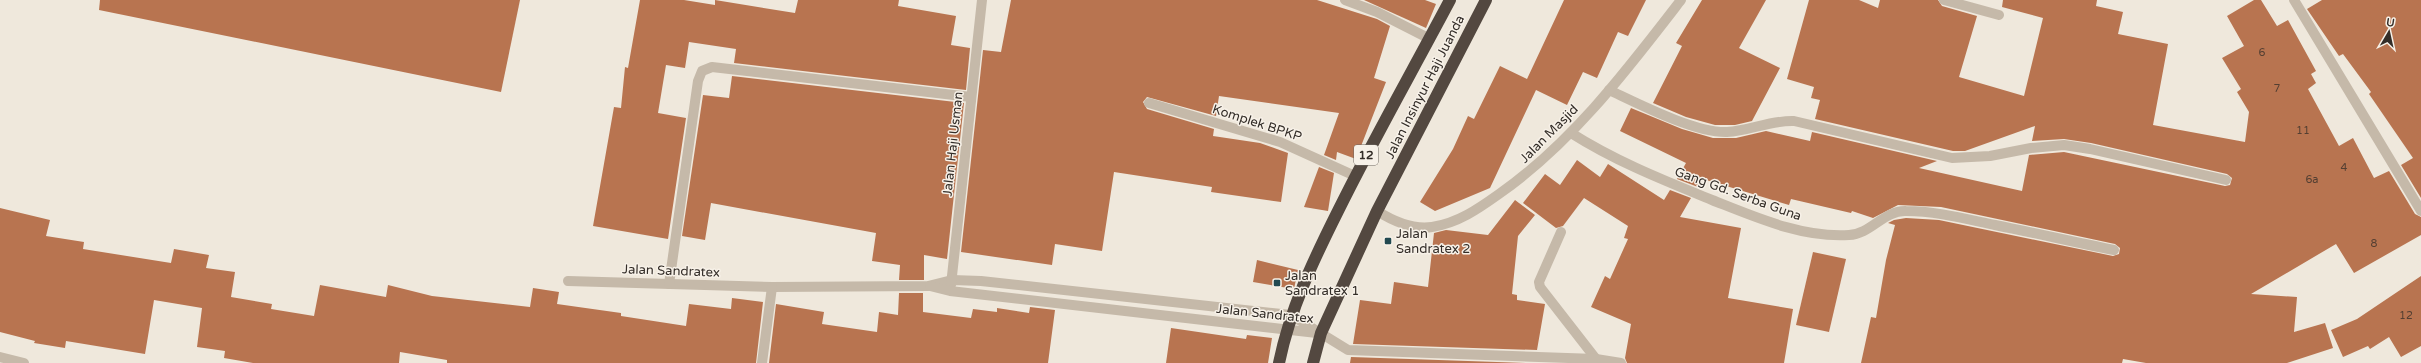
<svg xmlns="http://www.w3.org/2000/svg" width="2421" height="363" viewBox="0 0 2421 363" font-family="'Varela Round',sans-serif">
	<style>
		.building { fill: #b87450 }
		.lines { fill: none; stroke-linecap: round; stroke-linejoin: round }
		.street { stroke: #c5b9a9; stroke-width: 10 }
		.highway { stroke: #534840; stroke-width: 12 }
		.poi-dot { fill: #224950; stroke: #f7f1e8; stroke-width: 1.5 }
		.labels { text-anchor: middle; dominant-baseline: central; stroke-width: 3; stroke-linejoin: round; paint-order: stroke }
		.number-label { font-size: 11px; fill: #543f32 }
		.shield { fill: #f7f1e8; stroke: #6e6862; stroke-width: 1 }
		.shield-label { font-size: 12px; font-weight: bold; fill: #332d28 }
		.street-label { font-size: 13px; fill: #332d28; stroke: #f7f1e8 }
		.poi-label { font-size: 13px; fill: #332d28; stroke: #f7f1e8; text-anchor: start }
	</style>
	<rect width="100%" height="100%" fill="#efe8dc"/>
	<!-- building -->
	<g class="building">
		<polygon points="100,0 520,0 501,92 99,10"/>
		<polygon points="640,0 684,0 715,5 715,0 795,13 798,0 899,0 898,6 956,16 951,45 970,48 966,90 734,63 736,49 689,42 685,68 666,65 658,113 686,118 668,239 593,226 614,107 621,108 625,67 628,68"/>
		<polygon points="1011,0 1317,0 1377,19 1390,26 1374,78 1386,82 1356,159 1337,152 1336,160 1324,155 1339,113 1219,96 1216,116 1147,97 1143,102 1147,109 1214,129 1213,136 1260,143 1288,153 1281,202 1211,192 1212,187 1114,172 1102,251 1055,244 1052,265 961,252 983,50 1001,52"/>
		<polygon points="1364,0 1425,0 1436,4 1426,28"/>
		<polygon points="1564,0 1646,0 1628,36 1618,32 1597,78 1583,72 1567,105 1536,90 1490,188 1435,211 1420,202 1453,149 1468,116 1474,119 1500,66 1527,79"/>
		<polygon points="1702,0 1766,0 1739,48 1780,68 1752,121 1735,125 1715,125 1686,117 1653,103 1682,46 1676,43"/>
		<polygon points="1809,0 1859,0 1878,8 1880,0 1938,0 1942,6 1977,16 1959,77 2024,96 2043,18 2002,7 2003,0 2097,0 2096,6 2123,12 2118,34 2168,44 2153,125 2245,142 2249,112 2237,92 2241,89 2222,58 2244,46 2227,16 2254,0 2261,0 2277,26 2288,20 2316,71 2311,74 2316,83 2308,89 2339,146 2353,138 2374,178 2389,171 2415,214 2421,217 2421,235 2354,273 2336,244 2251,294 2297,297 2294,332 2325,323 2333,348 2287,363 2146,363 2123,359 2122,363 1861,363 1871,317 1876,318 1886,260 1895,225 1888,223 1894,220 1906,218 1939,220 2113,256 2119,254 2120,248 2115,244 1941,207 1898,205 1873,218 1852,211 1851,213 1791,199 1789,205 1703,179 1698,187 1677,179 1686,163 1620,131 1631,108 1682,129 1713,138 1736,138 1766,131 1810,141 1812,132 1937,161 1919,168 2022,191 2029,155 2064,152 2225,186 2230,185 2232,178 2227,174 2091,143 2064,139 2032,141 2035,126 1965,151 1953,151 1815,119 1820,100 1811,98 1814,87 1787,79"/>
		<polygon points="2322,0 2421,0 2421,198 2401,165 2413,158 2369,94 2371,92 2343,54 2339,56 2307,9"/>
		<polygon points="732,76 964,103 947,259 924,255 924,280 899,280 900,265 872,261 876,233 711,203 705,240 682,236 703,95 729,98"/>
		<polygon points="1577,160 1600,177 1608,164 1664,200 1670,190 1691,198 1680,217 1741,228 1728,298 1793,309 1784,363 1627,363 1625,358 1631,324 1591,307 1605,276 1610,279 1628,239 1624,238 1628,226 1584,198 1563,226 1556,228 1523,203 1545,174 1560,185"/>
		<polygon points="1319,167 1334,173 1328,211 1304,207"/>
		<polygon points="1515,200 1535,215 1518,236 1512,294 1517,295 1517,300 1545,304 1537,350 1353,344 1360,300 1391,304 1394,282 1428,287 1434,233 1446,230 1488,235"/>
		<polygon points="0,208 50,220 46,236 84,242 83,249 171,263 174,249 209,255 206,268 235,272 231,297 272,304 271,309 314,316 320,285 386,297 388,285 432,296 530,307 533,288 559,292 557,304 621,313 621,316 686,326 689,304 731,309 732,298 763,302 756,363 447,363 447,360 400,352 399,363 253,363 224,358 225,351 197,347 202,308 154,300 145,354 66,341 65,348 34,343 35,341 0,332"/>
		<polygon points="1813,252 1846,259 1829,332 1796,325"/>
		<polygon points="1257,260 1298,270 1294,289 1253,282"/>
		<polygon points="2421,276 2421,346 2401,357 2389,337 2370,349 2368,346 2343,357 2331,330 2357,319"/>
		<polygon points="899,293 923,293 923,312 971,318 973,309 997,312 997,308 1029,313 1030,307 1055,310 1048,363 769,363 776,304 824,312 822,324 877,332 879,312 898,315"/>
		<polygon points="1171,328 1246,339 1247,335 1272,338 1268,363 1166,363"/>
		<polygon points="1351,357 1527,363 1350,363"/>
	</g>
	<g class="lines">
		<!-- street -->
		<g class="street">
			<polyline points="1345,0 1377,12 1430,39"/>
			<polyline points="1944,0 1999,15"/>
			<polyline points="2294,0 2421,211"/>
			<path d="M1609,90c30,14 86,43 118,42 23,-1 44,-12 67,-11l158,37 38,-2 41,-8 33,-3 26,4 136,31"/>
			<polyline points="1149,103 1280,142 1355,176"/>
			<path d="M1571,133c44,28 92,47 141,67 43,17 90,38 137,35 22,-1 35,-25 57,-24 30,0 60,8 89,14 40,8 79,17 119,25"/>
			<path d="M1377,211c16,10 35,19 55,16 26,-4 46,-18 67,-33 73,-51 128,-124 182,-194"/>
			<polyline points="1561,232 1539,282 1540,287 1596,359"/>
			<polyline points="568,281 772,287 928,286 952,280 981,281 1291,315 1348,350 1596,359 1621,363"/>
			<polyline points="669,284 698,81 702,71 712,67 971,97"/>
			<polyline points="951,285 982,0"/>
			<polyline points="930,286 950,291 1317,333"/>
			<polyline points="0,357 24,363"/>
			<polyline points="762,363 772,287"/>
		</g>
		<!-- highway -->
		<g class="highway">
			<path d="M1279,363c11,-54 34,-102 59,-152 35,-71 75,-141 112,-211"/>
			<polyline points="1313,363 1321,333 1377,211 1486,0"/>
		</g>
	</g>
	<!-- markers -->
	<g class="poi-dot">
		<rect x="1384" y="237" width="8" height="8" rx="2"/>
		<rect x="1273" y="279" width="8" height="8" rx="2"/>
	</g>
	<g class="labels">
		<!-- number labels -->
		<g class="number-label">
			<text x="2262" y="52">6</text>
			<text x="2277" y="88">7</text>
			<text x="2303" y="130">11</text>
			<text x="2344" y="167">4</text>
			<text x="2312" y="179">6a</text>
			<text x="2374" y="243">8</text>
			<text x="2406" y="315">12</text>
		</g>
		<!-- shield labels -->
		<rect class="shield" x="1354" y="145" width="24" height="20" rx="3"/>
		<g class="shield-label">
			<text x="1366" y="155">12</text>
		</g>
		<!-- street labels -->
		<g class="street-label">
			<text transform="translate(1425 87) rotate(-63)">Jalan Insinyur Haji Juanda</text>
			<text transform="translate(1257 123) rotate(18)">Komplek BPKP</text>
			<text transform="translate(1549 134) rotate(-45)">Jalan Masjid</text>
			<text transform="translate(953 144) rotate(-84)">Jalan Haji Usman</text>
			<text transform="translate(1738 194) rotate(20)">Gang Gd. Serba Guna</text>
			<text transform="translate(671 271) rotate(2)">Jalan Sandratex</text>
			<text transform="translate(1265 314) rotate(6)">Jalan Sandratex</text>
		</g>
		<!-- poi labels -->
		<g class="poi-label">
			<text x="1396" y="234">Jalan<tspan x="1396" dy="15">Sandratex 2</tspan></text>
			<text x="1285" y="276">Jalan<tspan x="1285" dy="15">Sandratex 1</tspan></text>
		</g>
	</g>
	<!-- north arrow -->
	<g transform="translate(2389 32) rotate(9)" stroke="#f7f1e8" stroke-width="3" paint-order="stroke">
	<path d="M0-3L7 15L0 10L-7 15Z" fill="#332d28"/>
	<text y="-6" font-size="11" font-weight="bold" text-anchor="middle" fill="#332d28">U</text>
	</g>
</svg>
